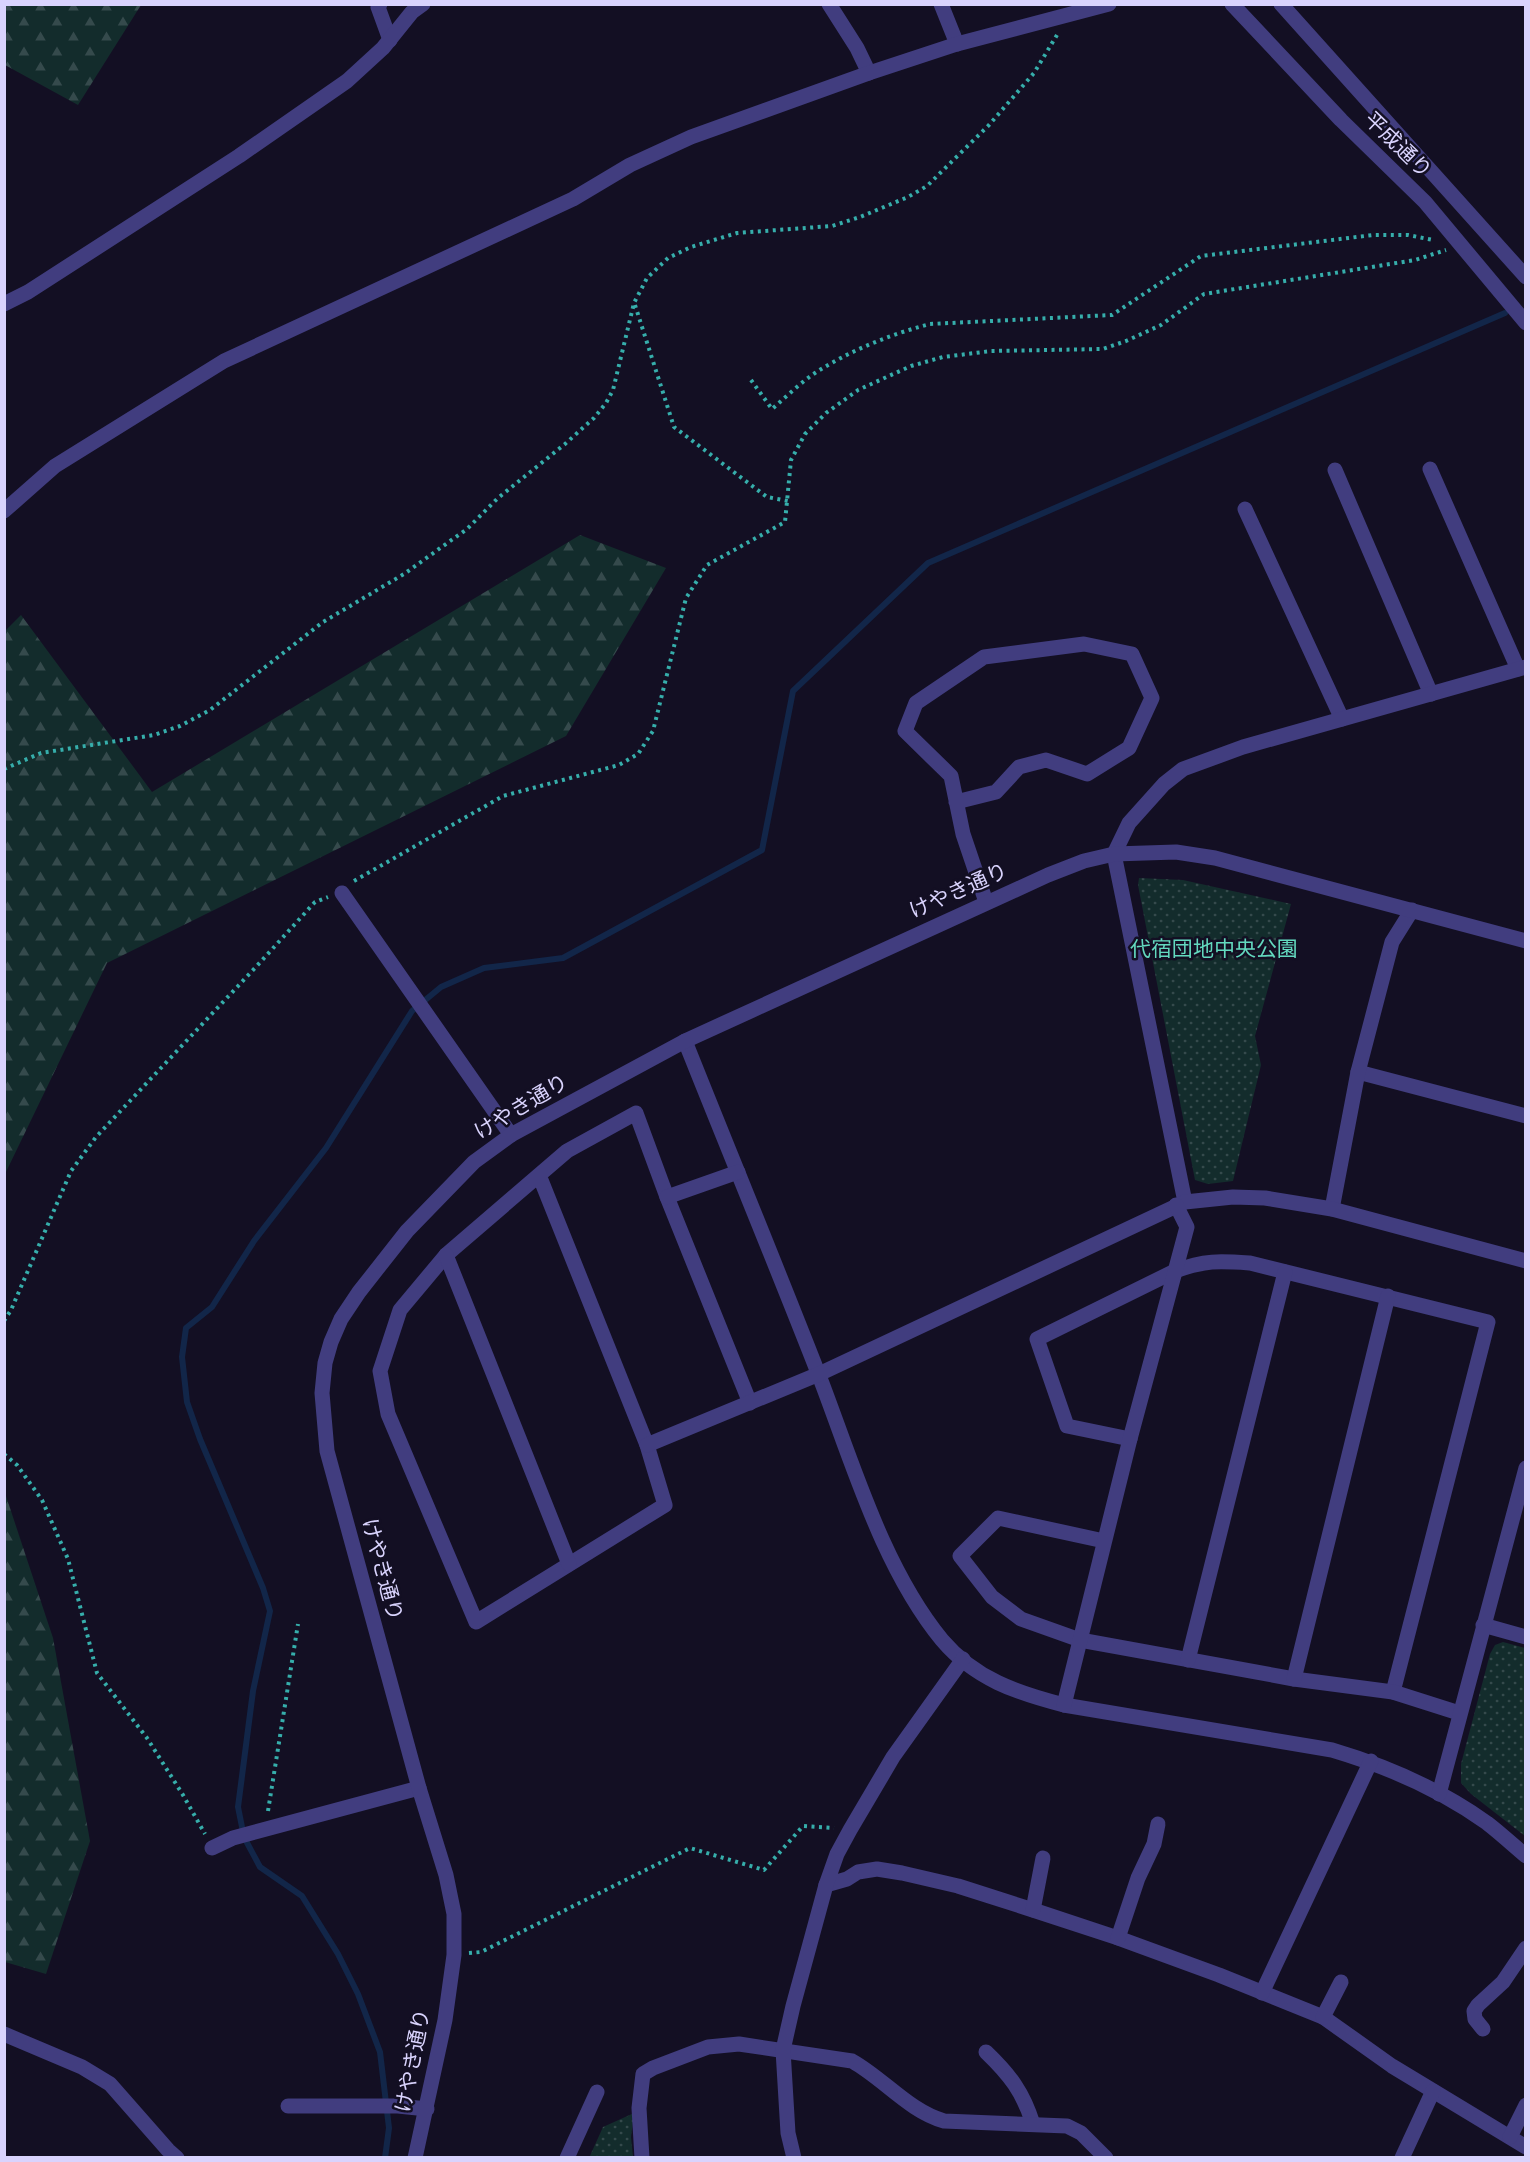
<svg xmlns="http://www.w3.org/2000/svg" width="1530" height="2162" viewBox="0 0 1530 2162" font-family="Overpass,'Noto Sans JP',sans-serif">
	<style>
		.grass { fill: url(#grass-dots) }
		.forest { fill: url(#forest-firs) }
		.lines { fill: none; stroke-linecap: round; stroke-linejoin: round }
		.stream { stroke: #122649; stroke-width: 6 }
		.path { stroke: #36aeab; stroke-width: 4; stroke-dasharray: 3 4.5; stroke-linecap: butt }
		.minor { stroke: #413d7f; stroke-width: 15 }
		.labels { text-anchor: middle; dominant-baseline: central; stroke-width: 5; stroke-linejoin: round; paint-order: stroke }
		.street-label { font-size: 21px; fill: #d9d3fd; stroke: #130f23 }
		.park-label { font-size: 21px; fill: #63d9bf; stroke: #130f23 }
	</style>
	<defs>
		<pattern id="grass-dots" width="8" height="8" patternUnits="userSpaceOnUse" patternTransform="scale(1.5)"><rect width="8" height="8" fill="#132c2c"/><path d="M2 2h.1M6 6h.1" fill="none" stroke="#354a4c" stroke-width="1.8" stroke-linecap="round"/></pattern>
		<pattern id="forest-firs" width="22" height="20" patternUnits="userSpaceOnUse" patternTransform="scale(1.5)"><rect width="22" height="20" fill="#132c2c"/><path d="M5 1l3.5 6h-7zM16 11l3.5 6h-7z" fill="#354a4c"/></pattern>
	</defs>
	<rect width="100%" height="100%" fill="#130f23"/>
	<!-- grass -->
	<g class="grass">
		<polygon points="1139,878 1183,880 1291,904 1255,1036 1261,1065 1233,1181 1208,1184 1195,1180 1138,885"/>
		<polygon points="1503,1642 1525,1648 1525,1836 1471,1794 1461,1783 1461,1764 1490,1654 1495,1645"/>
		<polygon points="634,2113 631,2137 633,2157 589,2158 603,2127"/>
	</g>
	<!-- forest -->
	<g class="forest">
		<polygon points="4,5 5,4 141,5 78,105 5,65"/>
		<polygon points="580,535 666,568 566,736 107,963 5,1174 5,631 21,615 152,792"/>
		<polygon points="5,1493 53,1638 90,1841 46,1974 5,1962"/>
	</g>
	<g class="lines">
		<!-- stream -->
		<polyline class="stream" points="385,2158 389,2128 380,2052 358,1994 338,1954 302,1896 260,1867 244,1837 238,1807 253,1691 270,1611 263,1588 200,1439 187,1402 182,1357 186,1328 212,1307 254,1241 326,1148 412,1011 441,987 484,968 563,958 762,850 793,691 928,563 1505,313"/>
		<!-- path -->
		<g class="path">
			<polyline points="635,305 674,427 767,497 788,501"/>
			<path d="M751,380l21,29c14,-12 28,-26 43,-36 34,-22 76,-39 115,-49l182,-9 89,-59 172,-21h35l25,5"/>
			<polyline points="4,769 41,753 154,735 180,726 210,710 323,622 404,574 467,529 498,498 565,444 594,418 606,403 613,390 634,303 647,278 668,258 691,247 737,233 832,226 860,217 908,197 927,186 989,125 1034,73 1057,35"/>
			<polyline points="354,881 503,796 619,765 638,754 653,731 686,598 707,565 785,522 791,460 805,434 826,413 858,390 911,366 943,357 991,351 1103,349 1126,341 1161,325 1204,294 1415,260 1446,250"/>
			<polyline points="4,1321 11,1310 71,1171 96,1137 255,968 315,902 328,897"/>
			<polyline points="4,1454 17,1465 42,1500 68,1559 97,1673 147,1738 183,1795 205,1834"/>
			<polyline points="268,1811 298,1624"/>
			<polyline points="469,1953 481,1952 690,1848 764,1870 803,1826 834,1828"/>
		</g>
		<!-- minor -->
		<g class="minor">
			<polyline points="380,4 378,7 390,40"/>
			<polyline points="829,4 857,48 869,73"/>
			<polyline points="941,4 957,44"/>
			<polyline points="1232,4 1341,120 1425,202 1526,323"/>
			<polyline points="1281,4 1526,277"/>
			<polyline points="4,304 28,292 239,156 347,81 383,48 412,12 423,4"/>
			<polyline points="1430,469 1518,669"/>
			<polyline points="1335,470 1431,694"/>
			<polyline points="1245,509 1342,719"/>
			<polyline points="4,511 55,466 224,361 573,199 630,165 691,137 869,73 957,44 1109,4"/>
			<polyline points="956,802 996,792 1019,767 1046,760 1087,774 1129,748 1152,698 1132,654 1084,644 984,657 916,703 905,731 951,776 963,834 986,902"/>
			<polyline points="342,893 511,1135"/>
			<path d="M685,1041c45,113 91,224 135,337 33,86 63,190 122,262 33,39 75,53 122,65l268,45c54,16 109,40 155,73 13,10 26,22 39,33"/>
			<polyline points="1358,1072 1526,1116"/>
			<polyline points="539,1175 647,1445 665,1505 476,1622 388,1414 380,1371 400,1310 446,1255 567,1151 636,1113 667,1197 750,1403"/>
			<polyline points="667,1197 738,1172"/>
			<polyline points="1185,1202 1114,854 1129,823 1164,784 1183,769 1243,747 1526,667"/>
			<polyline points="1332,1209 1358,1072 1392,942 1412,910"/>
			<polyline points="446,1255 569,1564"/>
			<path d="M1130,1439l-63,-13 -30,-87 138,-68c30,-11 44,-10 75,-8l238,59 -95,370"/>
			<polyline points="647,1445 819,1374 1185,1202 1233,1197 1265,1198 1332,1209 1526,1261"/>
			<polyline points="1104,1541 998,1518 960,1556 992,1597 1021,1619 1080,1640 1294,1679 1393,1692 1459,1713"/>
			<polyline points="1483,1625 1526,1637"/>
			<polyline points="1188,1660 1285,1272"/>
			<polyline points="1294,1679 1388,1296"/>
			<polyline points="1064,1705 1130,1439 1187,1227 1176,1205"/>
			<polyline points="1439,1794 1526,1468"/>
			<polyline points="212,1848 233,1838 419,1788"/>
			<polyline points="826,1885 847,1879 858,1872 877,1869 902,1873 958,1886 1033,1910 1118,1938 1219,1975 1323,2017 1392,2066 1526,2147"/>
			<polyline points="1033,1910 1043,1858"/>
			<polyline points="1118,1938 1138,1878 1154,1844 1158,1824"/>
			<polyline points="1262,1993 1371,1761"/>
			<polyline points="1323,2017 1341,1982"/>
			<polyline points="1483,2029 1475,2019 1474,2011 1478,2005 1503,1982 1526,1948"/>
			<polyline points="4,2034 82,2067 110,2084 168,2150 177,2158"/>
			<path d="M986,2052c24,23 37,40 47,72"/>
			<polyline points="288,2106 398,2106 427,2109"/>
			<polyline points="1510,2137 1526,2105"/>
			<polyline points="415,2158 445,2020 454,1955 454,1914 446,1875 419,1788 327,1451 322,1393 325,1363 331,1342 341,1319 359,1292 407,1231 474,1162 511,1135 685,1041 1048,875 1084,861 1114,854 1176,852 1215,858 1526,941"/>
			<polyline points="567,2158 597,2092"/>
			<path d="M642,2158l-3,-50 4,-34 10,-6 55,-21 31,-3 113,17c32,18 57,50 92,60l123,5 14,7 25,25"/>
			<polyline points="794,2158 788,2133 783,2050 793,2006 826,1885 837,1854 850,1830 893,1757 963,1659"/>
			<polyline points="1402,2158 1433,2091"/>
		</g>
	</g>
	<g class="labels">
		<!-- street labels -->
		<g class="street-label">
			<text transform="translate(1397 146) rotate(44)">平成通り</text>
			<text transform="translate(959 892) rotate(-24)">けやき通り</text>
			<text transform="translate(522 1108) rotate(-31)">けやき通り</text>
			<text transform="translate(381 1570) rotate(75)">けやき通り</text>
			<text transform="translate(414 2061) rotate(-79)">けやき通り</text>
		</g>
		<!-- park labels -->
		<g class="park-label">
			<text x="1214" y="950">代宿団地中央公園</text>
		</g>
	</g>
	<!-- border -->
	<rect width="1530" height="2162" fill="none" stroke="#d9d3fd" stroke-width="12"/>
</svg>
